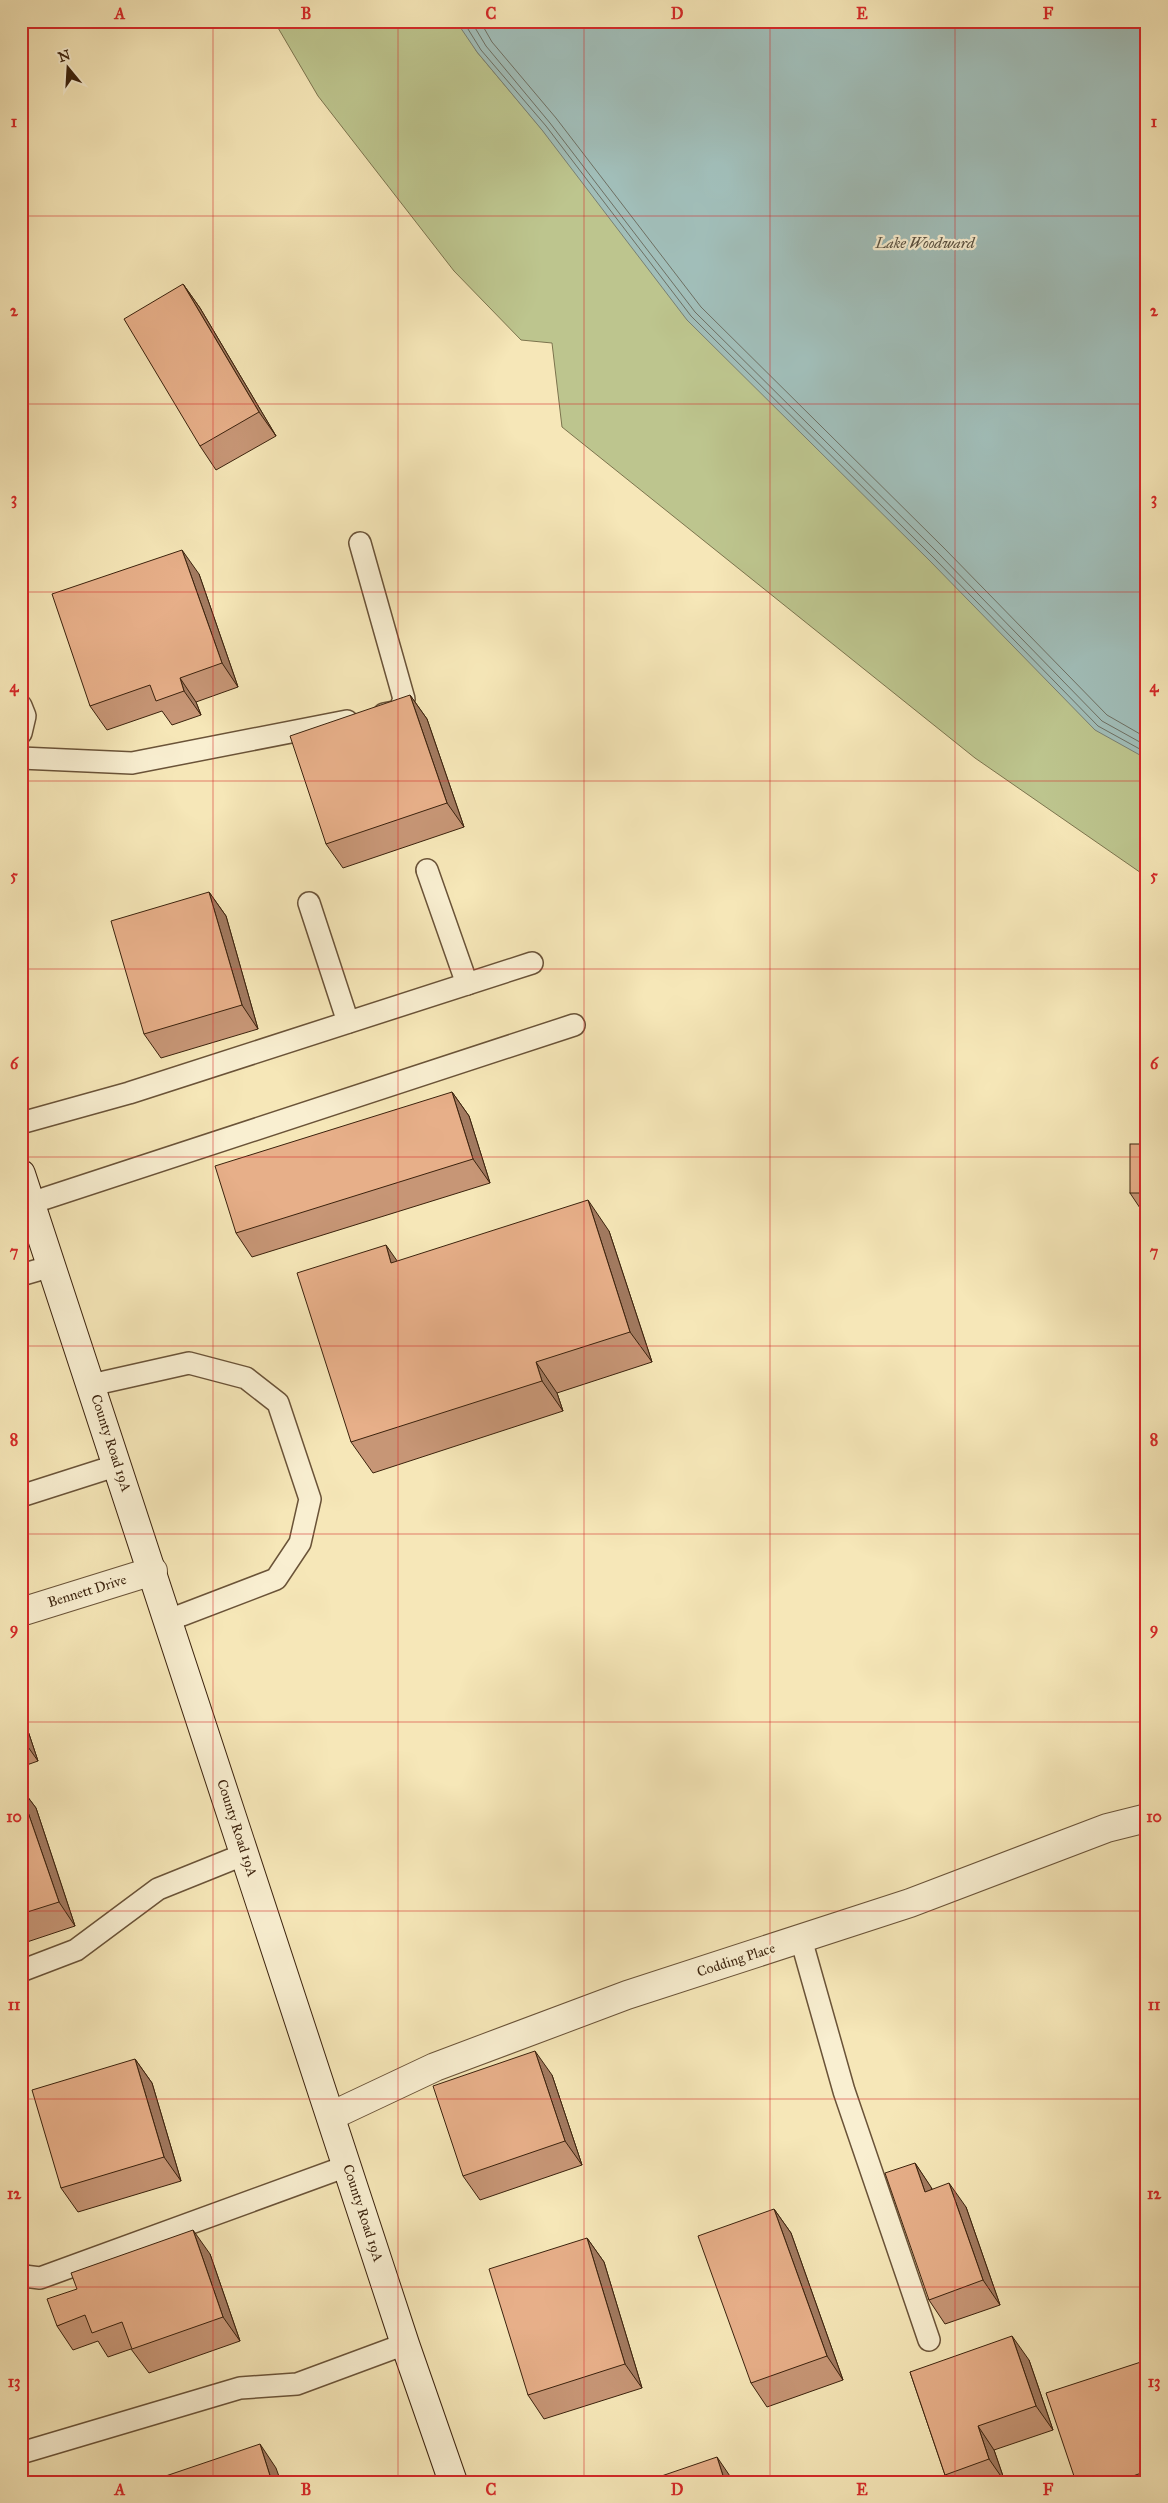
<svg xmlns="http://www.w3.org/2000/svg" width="1168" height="2503" viewBox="0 0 1168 2503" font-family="'IM FELL Great Primer',serif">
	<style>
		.green { fill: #bdc58e; stroke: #7c744e }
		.water { fill: #a1beb9; stroke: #788074 }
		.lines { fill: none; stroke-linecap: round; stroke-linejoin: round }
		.shore { stroke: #6e7063; stroke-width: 1 }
		.lane-casing { stroke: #6a5338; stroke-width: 24 }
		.street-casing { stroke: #6a5338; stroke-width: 30 }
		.secondary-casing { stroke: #3b220d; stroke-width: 30 }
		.lane { stroke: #f9efd1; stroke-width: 21 }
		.street { stroke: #f9efd1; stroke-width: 28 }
		.secondary { stroke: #f9efd1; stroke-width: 28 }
		.wall { fill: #c79676; stroke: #3b220d }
		.shaded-wall { fill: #a27a60; stroke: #3b220d }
		.building { fill: #e7af89; stroke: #3b220d }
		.grid { fill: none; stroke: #d62828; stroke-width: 1; stroke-opacity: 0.55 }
		.labels { text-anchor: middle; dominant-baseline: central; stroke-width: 4.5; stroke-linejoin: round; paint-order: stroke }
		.street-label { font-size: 14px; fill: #3b220d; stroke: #f9efd1 }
		.water-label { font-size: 15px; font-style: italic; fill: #5a5141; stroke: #f9efd1 }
		.neatline { fill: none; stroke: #d62828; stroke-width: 2 }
		.grid-label { font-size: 16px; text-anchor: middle; font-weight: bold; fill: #d62828 }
	</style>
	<rect width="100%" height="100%" fill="#f6e7b8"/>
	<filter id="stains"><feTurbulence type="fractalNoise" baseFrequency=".004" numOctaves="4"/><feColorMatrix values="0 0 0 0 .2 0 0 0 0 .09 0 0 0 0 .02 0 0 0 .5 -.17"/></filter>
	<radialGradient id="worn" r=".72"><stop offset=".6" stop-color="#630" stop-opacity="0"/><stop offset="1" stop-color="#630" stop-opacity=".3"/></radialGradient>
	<!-- green -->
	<polygon class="green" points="274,21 459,21 477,52 570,163 1147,669 1147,873 1144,875 975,758 562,427 552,343 521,340 454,271 318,96"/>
	<!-- water -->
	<polygon class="water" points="456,21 1147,21 1147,759 1095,730 930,561 687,320 542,130 477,52"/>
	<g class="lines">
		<!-- shore -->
		<g class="shore">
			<polyline points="463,21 481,50 546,126 691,316 934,558 1098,726 1147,753"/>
			<polyline points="471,21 486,46 550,123 695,312 938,553 1102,721 1147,746"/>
			<polyline points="480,21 492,42 556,118 701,307 944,548 1107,715 1147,738"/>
		</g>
		<defs>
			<g id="lane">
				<polyline points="360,543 404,699 399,711 384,714"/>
				<polyline points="21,706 25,716 21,733"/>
				<polyline points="21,758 132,763 347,721"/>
				<polyline points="427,870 467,984"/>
				<polyline points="309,903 348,1022"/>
				<polyline points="21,1123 129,1093 532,963"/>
				<polyline points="31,1203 574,1025"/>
				<polyline points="21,1275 52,1266"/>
				<polyline points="91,1385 189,1363 246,1378 278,1403 310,1499 300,1543 276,1579 169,1620"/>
				<polyline points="21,1496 118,1465"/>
				<polyline points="801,1939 844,2091 929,2340"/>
				<polyline points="21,1971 76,1950 158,1889 245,1854"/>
				<polyline points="21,2273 24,2276 40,2278 347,2166"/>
				<polyline points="21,2453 240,2388 297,2384 405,2344"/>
			</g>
			<g id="street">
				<polyline points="21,1612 153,1571"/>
				<polyline points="331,2116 435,2067 627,1995 910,1903 1107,1828 1147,1818"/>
			</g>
			<polyline id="secondary" points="21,1174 405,2344 453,2482"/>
		</defs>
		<!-- lane casing -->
		<use href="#lane" class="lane-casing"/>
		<!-- street casing -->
		<use href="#street" class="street-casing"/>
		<!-- secondary casing -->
		<use href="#secondary" class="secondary-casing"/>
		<!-- lane -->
		<use href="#lane" class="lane"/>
		<!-- street -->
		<use href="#street" class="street"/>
		<!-- secondary -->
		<use href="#secondary" class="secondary"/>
	</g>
	<!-- wall -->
	<g class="wall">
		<polygon points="183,284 200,308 276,436 216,470 200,446"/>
		<polygon points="199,574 238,687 196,702 201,715 172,725 162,711 107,730 90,706"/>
		<polygon points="410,695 427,719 464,827 343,868 326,844"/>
		<polygon points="209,892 226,916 258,1029 161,1058 144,1034"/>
		<polygon points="452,1092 469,1116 490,1183 252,1257 236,1233"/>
		<polygon points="1147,1144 1147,1217 1146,1217 1130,1193"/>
		<polygon points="609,1231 652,1362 557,1393 563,1411 373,1473 351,1442 398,1261"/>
		<polygon points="21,1720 27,1728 38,1761 21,1767"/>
		<polygon points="21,1788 36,1808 75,1926 21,1944"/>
		<polygon points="135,2059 152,2083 181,2181 78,2212 61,2188"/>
		<polygon points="552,2075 582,2165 480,2200 463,2176"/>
		<polygon points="915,2163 932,2189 966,2207 1000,2305 945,2324 929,2300"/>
		<polygon points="774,2209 791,2233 843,2380 767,2407 751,2383"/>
		<polygon points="587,2238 604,2262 642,2388 544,2419 528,2395"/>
		<polygon points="210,2254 240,2341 149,2373 131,2349 108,2357 98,2341 73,2350 57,2326"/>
		<polygon points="1029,2360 1053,2430 994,2450 1005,2482 950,2482 945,2475 910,2372"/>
		<polygon points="1147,2360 1147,2482 1076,2482"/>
	</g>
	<!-- shaded-wall -->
	<g class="shaded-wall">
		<polygon points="183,284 200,308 276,436 259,412"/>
		<polygon points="182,550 199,574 238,687 222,663"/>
		<polygon points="180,678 196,702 201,715 184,691"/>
		<polygon points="410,695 427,719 464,827 447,803"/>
		<polygon points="209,892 226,916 258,1029 242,1005"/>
		<polygon points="452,1092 469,1116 490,1183 473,1159"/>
		<polygon points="588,1200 609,1231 652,1362 630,1332"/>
		<polygon points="386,1245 407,1275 391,1263"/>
		<polygon points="536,1362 557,1393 563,1411 542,1381"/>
		<polygon points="21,1720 27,1728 38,1761 21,1737"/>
		<polygon points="21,1788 36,1808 75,1926 59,1902 21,1792"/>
		<polygon points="535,2051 552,2075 582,2165 565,2141"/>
		<polygon points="135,2059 152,2083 181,2181 164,2157"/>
		<polygon points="915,2163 931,2187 941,2216 925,2192"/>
		<polygon points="949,2183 966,2207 1000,2305 983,2280"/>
		<polygon points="774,2209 791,2233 843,2380 827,2356"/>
		<polygon points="193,2230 210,2254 240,2341 223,2317"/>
		<polygon points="587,2238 604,2262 642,2388 625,2364"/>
		<polygon points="1012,2336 1029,2360 1053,2430 1036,2406"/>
		<polygon points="978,2426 994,2450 1005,2482 989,2459"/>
		<polygon points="260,2444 276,2468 281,2482 272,2482"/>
		<polygon points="717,2457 734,2482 725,2482"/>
	</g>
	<!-- building -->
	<g class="building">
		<polygon points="183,284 259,412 200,446 124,319"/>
		<polygon points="182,550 222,663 180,678 184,691 156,701 150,685 90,706 52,594"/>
		<polygon points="410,695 447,803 326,844 290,736"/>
		<polygon points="209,892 242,1005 144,1034 111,921"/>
		<polygon points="452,1092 473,1159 236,1233 215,1166"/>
		<rect x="1130" y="1144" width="17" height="49"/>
		<polygon points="588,1200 630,1332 536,1362 542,1381 351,1442 297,1273 386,1245 391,1263"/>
		<polygon points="21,1792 59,1902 21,1914"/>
		<polygon points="535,2051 565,2141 463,2176 433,2086"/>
		<polygon points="135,2059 164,2157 61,2188 32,2090"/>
		<polygon points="915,2163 925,2192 949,2183 983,2280 929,2300 885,2173"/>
		<polygon points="774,2209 827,2356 751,2383 698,2236"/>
		<polygon points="193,2230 223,2317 132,2349 122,2322 92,2333 85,2315 57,2326 47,2299 77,2289 71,2273"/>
		<polygon points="587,2238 625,2364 528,2395 489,2269"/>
		<polygon points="1012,2336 1036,2406 978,2426 989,2459 945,2475 910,2372"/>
		<polygon points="1147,2360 1147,2471 1116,2482 1076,2482 1046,2393"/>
		<polygon points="260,2444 272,2482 148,2482"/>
		<polygon points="717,2457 725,2482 644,2482"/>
	</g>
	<!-- grid -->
	<path class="grid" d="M213,21v2461M398,21v2461M584,21v2461M770,21v2461M955,21v2461M21,216h1126M21,404h1126M21,592h1126M21,781h1126M21,969h1126M21,1157h1126M21,1346h1126M21,1534h1126M21,1722h1126M21,1911h1126M21,2099h1126M21,2287h1126"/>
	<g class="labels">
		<!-- street labels -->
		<g class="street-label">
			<text transform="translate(111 1443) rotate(72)">County Road 19A</text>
			<text transform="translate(87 1591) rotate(-17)">Bennett Drive</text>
			<text transform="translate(237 1828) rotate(72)">County Road 19A</text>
			<text transform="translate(736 1960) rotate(-18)">Codding Place</text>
			<text transform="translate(363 2213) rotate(72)">County Road 19A</text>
		</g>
		<!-- water labels -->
		<g class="water-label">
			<text x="925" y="243">Lake Woodward</text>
		</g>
	</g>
	<!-- margin -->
	<rect width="1168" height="2503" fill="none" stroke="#f6e7b8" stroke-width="55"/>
	<!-- north arrow -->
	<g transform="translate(68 68) rotate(342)" stroke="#f9efd1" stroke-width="4" paint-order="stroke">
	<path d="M0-4L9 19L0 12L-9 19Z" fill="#3b220d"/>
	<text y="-8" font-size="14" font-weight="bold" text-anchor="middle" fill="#3b220d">N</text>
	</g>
	<rect x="28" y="28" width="1112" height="2448" class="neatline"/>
	<g class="grid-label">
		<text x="120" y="19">A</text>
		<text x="306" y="19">B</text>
		<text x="491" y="19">C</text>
		<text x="677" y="19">D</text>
		<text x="862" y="19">E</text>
		<text x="1048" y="19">F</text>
		<text x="14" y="127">1</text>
		<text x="1154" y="127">1</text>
		<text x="14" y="316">2</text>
		<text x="1154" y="316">2</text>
		<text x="14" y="504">3</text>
		<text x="1154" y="504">3</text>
		<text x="14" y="692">4</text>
		<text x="1154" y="692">4</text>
		<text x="14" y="881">5</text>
		<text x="1154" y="881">5</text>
		<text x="14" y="1069">6</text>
		<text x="1154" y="1069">6</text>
		<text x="14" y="1257">7</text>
		<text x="1154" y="1257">7</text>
		<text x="14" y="1445">8</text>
		<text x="1154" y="1445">8</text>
		<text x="14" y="1634">9</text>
		<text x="1154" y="1634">9</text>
		<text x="14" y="1822">10</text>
		<text x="1154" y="1822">10</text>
		<text x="14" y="2010">11</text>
		<text x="1154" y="2010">11</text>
		<text x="14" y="2199">12</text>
		<text x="1154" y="2199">12</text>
		<text x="14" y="2387">13</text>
		<text x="1154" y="2387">13</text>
		<text x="120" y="2495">A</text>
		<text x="306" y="2495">B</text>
		<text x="491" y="2495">C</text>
		<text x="677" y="2495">D</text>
		<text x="862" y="2495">E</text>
		<text x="1048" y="2495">F</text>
	</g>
	<rect width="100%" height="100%" filter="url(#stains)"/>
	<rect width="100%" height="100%" fill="url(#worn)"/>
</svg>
